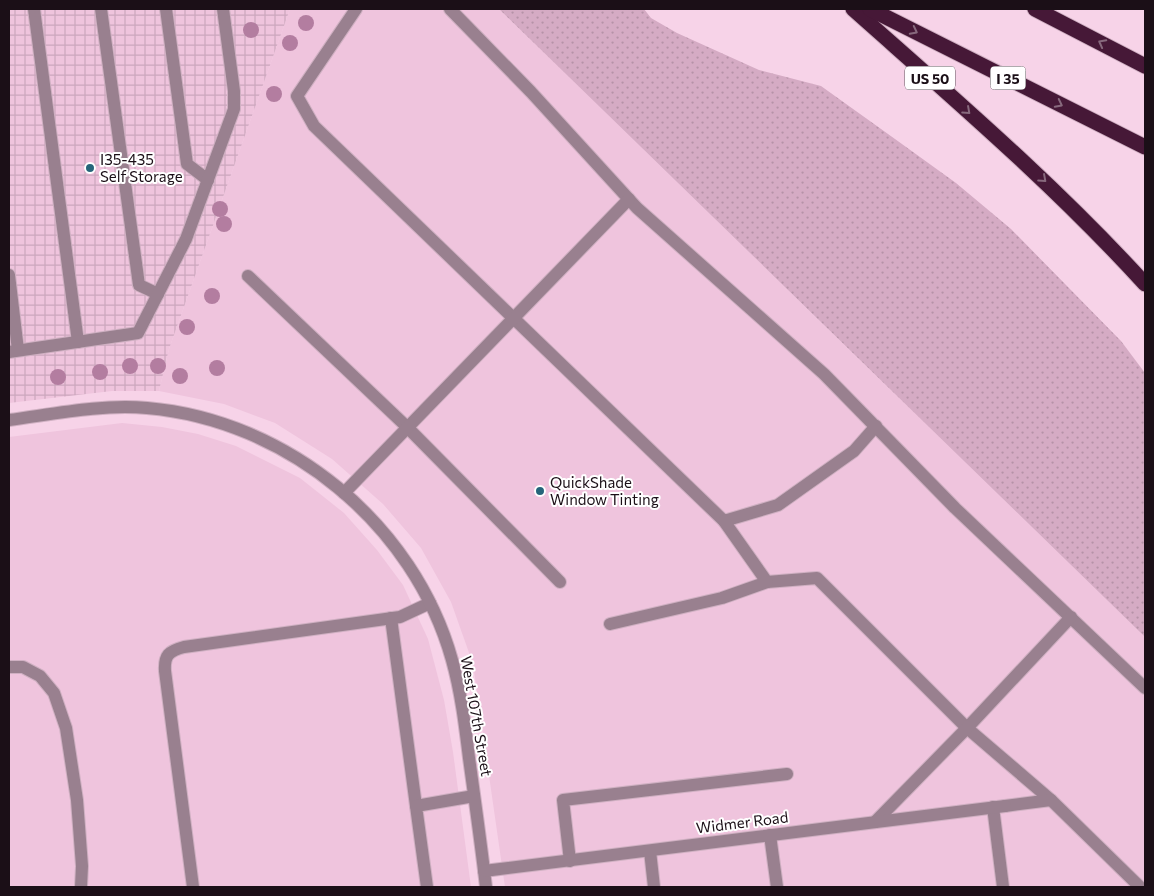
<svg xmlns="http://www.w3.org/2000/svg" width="1154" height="896" viewBox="0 0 1154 896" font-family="Commissioner,sans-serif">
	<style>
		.built { fill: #efc4dd }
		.industrial { fill: url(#industrial-grid) }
		.grass { fill: url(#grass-dots) }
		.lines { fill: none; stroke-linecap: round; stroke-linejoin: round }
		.lane-casing { stroke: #cfb0c2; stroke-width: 14 }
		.street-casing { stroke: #cfb0c2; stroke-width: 14 }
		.highway-casing { stroke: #cfb0c2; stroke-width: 17 }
		.lane { stroke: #99808f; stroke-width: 12 }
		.street { stroke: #99808f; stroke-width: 12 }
		.highway { stroke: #461837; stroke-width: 15 }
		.tree { fill: #b37da0 }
		.oneway { stroke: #87697d }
		.poi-dot { fill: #25657a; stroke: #fff; stroke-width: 2 }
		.labels { text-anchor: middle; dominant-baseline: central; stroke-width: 4; stroke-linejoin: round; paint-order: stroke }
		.shield { fill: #fff; stroke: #5f575d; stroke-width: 1 }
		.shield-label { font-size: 14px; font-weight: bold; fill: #1b0f17 }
		.poi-label { font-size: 15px; fill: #1b0f17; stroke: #fff; text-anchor: start }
		.street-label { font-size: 15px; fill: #1b0f17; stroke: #fff }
	</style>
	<defs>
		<pattern id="industrial-grid" width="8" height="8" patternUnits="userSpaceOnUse" patternTransform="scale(1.25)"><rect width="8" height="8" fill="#efc4dd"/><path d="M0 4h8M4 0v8" fill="none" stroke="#cca7bd"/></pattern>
		<pattern id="grass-dots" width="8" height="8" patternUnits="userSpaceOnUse" patternTransform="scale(1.25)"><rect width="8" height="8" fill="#d5abc4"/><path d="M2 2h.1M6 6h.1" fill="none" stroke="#b692a8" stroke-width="1.8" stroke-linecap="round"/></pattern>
	</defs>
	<rect width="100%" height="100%" fill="#f7d3e8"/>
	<!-- built -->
	<g class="built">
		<polygon points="290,9 499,9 1145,637 1145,887 505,887 473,664 451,602 421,548 383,504 332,459 275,423 224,404 159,391 169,349"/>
		<polygon points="122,423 162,427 198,434 236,446 300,478 344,513 377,550 403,585 428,639 444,700 453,752 471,887 9,887 9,437"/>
	</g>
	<!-- industrial -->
	<polygon class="industrial" points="9,9 290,9 169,349 159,391 112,391 9,403"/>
	<!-- grass -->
	<polygon class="grass" points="499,9 644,9 651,18 677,33 759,70 821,86 895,139 956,183 1011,229 1121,341 1145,373 1145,637"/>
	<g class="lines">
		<defs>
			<g id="lane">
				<polyline points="34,9 78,342"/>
				<polyline points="101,9 139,285 158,294"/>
				<polyline points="166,9 187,164 208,180"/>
				<polyline points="356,9 297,96 314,126 724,521 778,505 854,451 876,426"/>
				<polyline points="450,9 531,92 637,208 824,374 955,508 1145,688"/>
				<polyline points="9,275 18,350"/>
				<polyline points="248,276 407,427 560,582"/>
				<polyline points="9,352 138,333 186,239 234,109 234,91 223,9"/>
				<polyline points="344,493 629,199"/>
				<polyline points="724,521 767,582 817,578 967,728 1051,800"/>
				<polyline points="391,618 416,806"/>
				<polyline points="610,624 722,598 767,582"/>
				<polyline points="9,667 23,667 40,676 54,693 66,728 77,800 82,866 81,887"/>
				<polyline points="1005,806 1051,800 1140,887"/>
				<polyline points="993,807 1003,887"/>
				<polyline points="875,822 967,728 1071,617"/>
				<polyline points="770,835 777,887"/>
				<polyline points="650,851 654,887"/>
				<polyline points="570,861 563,800 787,774"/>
				<path d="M193,887l-28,-216c-1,-16 4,-20 19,-24l216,-30 30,-14"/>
				<polyline points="427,887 416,806 474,796"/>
			</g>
			<g id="street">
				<path d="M9,420c45,-6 92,-16 138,-12 140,12 267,116 305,252 9,32 13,65 17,98 6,43 12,86 17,129"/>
				<polyline points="484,871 1005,806"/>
			</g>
			<g id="highway">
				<path d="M853,9c100,89 202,176 292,275"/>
				<polyline points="870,9 1145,147"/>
				<polyline points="1035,9 1145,66"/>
			</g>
		</defs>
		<!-- lane casing -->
		<use href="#lane" class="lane-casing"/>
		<!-- street casing -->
		<use href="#street" class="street-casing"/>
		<!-- highway casing -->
		<use href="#highway" class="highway-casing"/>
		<!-- lane -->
		<use href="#lane" class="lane"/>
		<!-- street -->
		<use href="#street" class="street"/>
		<!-- highway -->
		<use href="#highway" class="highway"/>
	</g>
	<!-- trees -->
	<g class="tree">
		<circle cx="306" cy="23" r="8"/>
		<circle cx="251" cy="30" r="8"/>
		<circle cx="290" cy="43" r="8"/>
		<circle cx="274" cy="94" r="8"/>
		<circle cx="220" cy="209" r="8"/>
		<circle cx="224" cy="224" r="8"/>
		<circle cx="212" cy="296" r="8"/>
		<circle cx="187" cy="327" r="8"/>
		<circle cx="130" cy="366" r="8"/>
		<circle cx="158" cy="366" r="8"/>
		<circle cx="217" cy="368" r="8"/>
		<circle cx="100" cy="372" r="8"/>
		<circle cx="180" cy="376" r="8"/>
		<circle cx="58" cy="377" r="8"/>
	</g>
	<!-- one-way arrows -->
	<defs><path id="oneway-chevron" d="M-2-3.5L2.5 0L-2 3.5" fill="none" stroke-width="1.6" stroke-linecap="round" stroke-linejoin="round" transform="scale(1.25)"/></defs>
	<g class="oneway">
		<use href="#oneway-chevron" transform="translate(914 31) rotate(27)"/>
		<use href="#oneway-chevron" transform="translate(1102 43) rotate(-152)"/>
		<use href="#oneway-chevron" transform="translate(1059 104) rotate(27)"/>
		<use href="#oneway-chevron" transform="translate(967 111) rotate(42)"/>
		<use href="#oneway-chevron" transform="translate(1043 179) rotate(42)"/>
	</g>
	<!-- markers -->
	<g class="poi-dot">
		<circle cx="90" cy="168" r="5"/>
		<circle cx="540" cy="491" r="5"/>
	</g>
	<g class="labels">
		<!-- shield labels -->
		<g class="shield">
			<rect x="905" y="66.5" width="50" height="23" rx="4"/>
			<rect x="990.5" y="66.5" width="35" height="23" rx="4"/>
		</g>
		<g class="shield-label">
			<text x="930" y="78">US 50</text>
			<text x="1008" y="78">I 35</text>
		</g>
		<!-- poi labels -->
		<g class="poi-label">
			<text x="100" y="159">I35-435<tspan x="100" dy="17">Self Storage</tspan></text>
			<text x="550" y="482">QuickShade<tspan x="550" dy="17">Window Tinting</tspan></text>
		</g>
		<!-- street labels -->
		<g class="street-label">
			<text transform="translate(477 716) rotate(80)">West 107th Street</text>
			<text transform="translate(742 822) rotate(-7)">Widmer Road</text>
		</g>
	</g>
	<!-- border -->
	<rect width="1154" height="896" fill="none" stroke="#1b0f17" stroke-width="20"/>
</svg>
